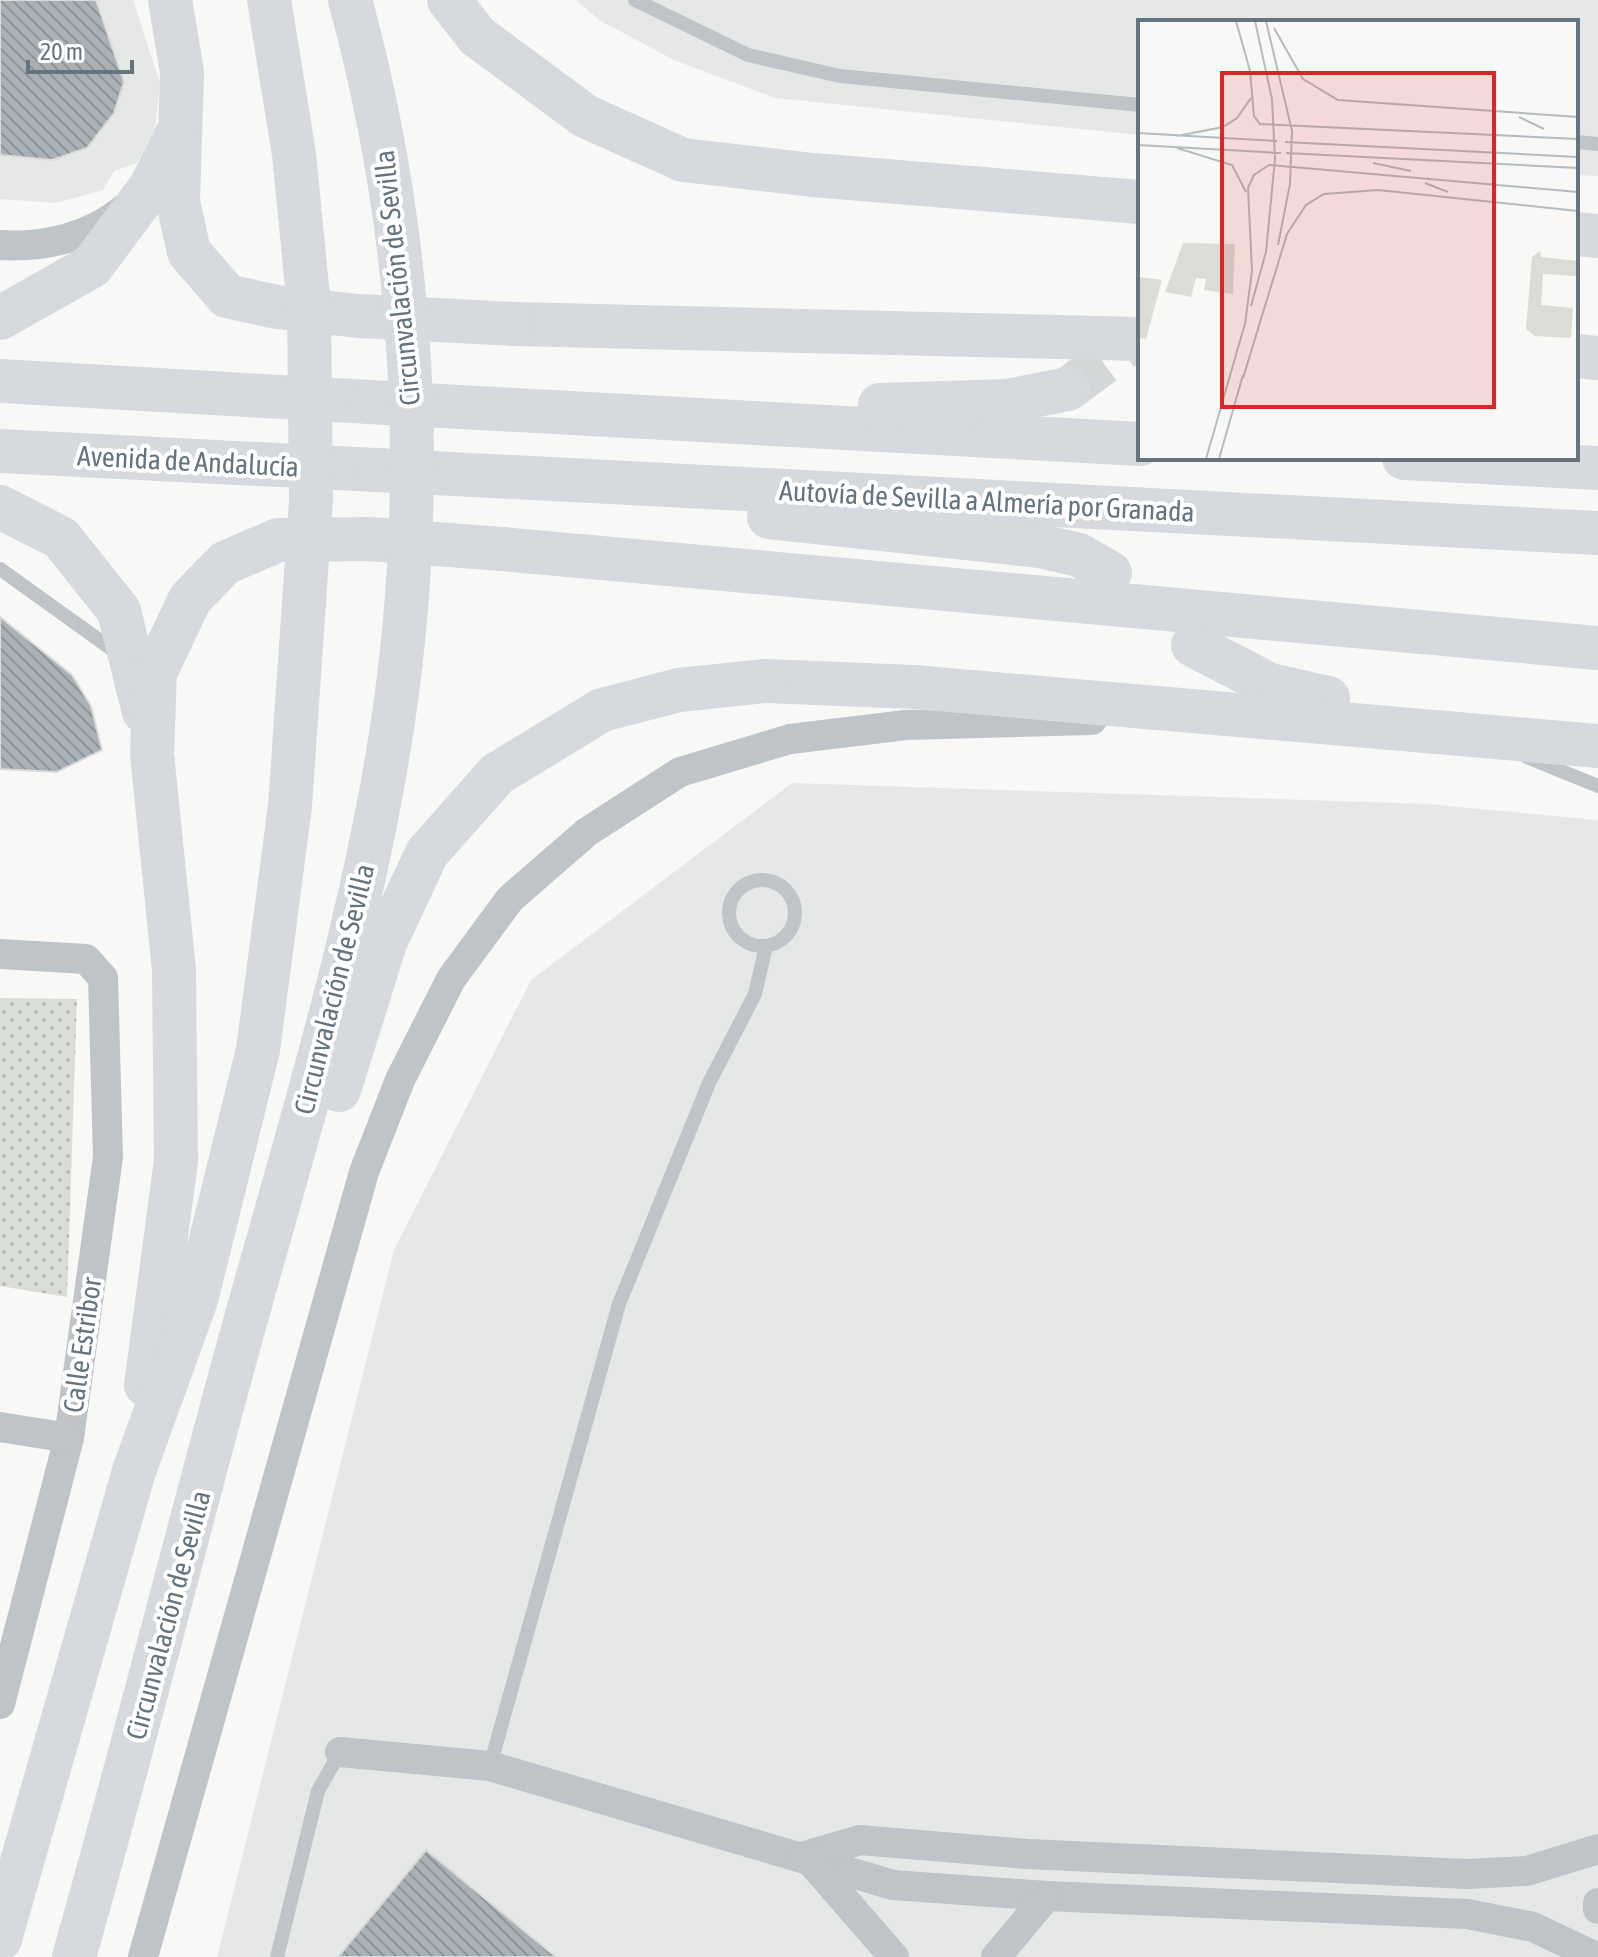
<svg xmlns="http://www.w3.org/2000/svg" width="1598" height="1957" viewBox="0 0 1598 1957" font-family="'Asap Condensed',sans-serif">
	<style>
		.built { fill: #e6e7e7 }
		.grass { fill: url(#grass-dots) }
		.building { fill: url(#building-back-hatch); stroke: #dadad8; stroke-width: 2 }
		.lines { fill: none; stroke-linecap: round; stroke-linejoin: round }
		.trunk-tunnel { stroke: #d3d7d8; stroke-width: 44; stroke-dasharray: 44 22; stroke-linecap: butt }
		.service { stroke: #bfc4c8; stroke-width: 14 }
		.minor { stroke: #bfc4c8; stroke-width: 30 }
		.primary { stroke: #d6dade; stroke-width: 44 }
		.trunk { stroke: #d6dade; stroke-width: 44 }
		.motorway { stroke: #d6dade; stroke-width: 44 }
		.labels { text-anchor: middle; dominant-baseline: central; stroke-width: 8; stroke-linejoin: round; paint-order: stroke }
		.street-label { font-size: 28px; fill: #657580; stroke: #fff }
		.inset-road { fill: none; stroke: #b4bcc0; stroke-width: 2 }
		.view { fill: #d62828; fill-opacity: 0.15; stroke: #d62828; stroke-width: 4 }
		.inset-edge { fill: none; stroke: #657580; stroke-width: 4 }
	</style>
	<defs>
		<pattern id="grass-dots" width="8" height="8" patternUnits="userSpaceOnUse" patternTransform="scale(2)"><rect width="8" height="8" fill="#d9ddd5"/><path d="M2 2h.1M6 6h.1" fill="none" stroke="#b4b8b2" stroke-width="1.8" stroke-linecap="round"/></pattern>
		<pattern id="building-back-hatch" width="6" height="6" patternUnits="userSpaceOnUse" patternTransform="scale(2)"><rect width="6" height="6" fill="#a9b1b7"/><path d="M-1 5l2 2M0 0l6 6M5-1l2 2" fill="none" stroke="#8d959a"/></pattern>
	</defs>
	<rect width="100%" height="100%" fill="#f8f8f6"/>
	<!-- built -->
	<g class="built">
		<polygon points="0,0 133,0 160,83 155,129 137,163 114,171 103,190 56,203 0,199"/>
		<polygon points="576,0 1598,0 1598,176 1576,175 1576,22 1140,22 1140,135 775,98 674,60 599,20"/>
		<polygon points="792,783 1427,804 1598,820 1598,1957 217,1957 394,1250 531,980"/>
	</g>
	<!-- grass -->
	<polygon class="grass" points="0,998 77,999 67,1297 0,1286"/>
	<!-- building -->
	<g class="building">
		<polygon points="0,0 96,0 124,82 114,113 87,148 52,160 0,155"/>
		<polygon points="0,617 72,675 91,706 102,750 57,772 0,769"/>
		<polygon points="426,1850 556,1957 338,1957"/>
	</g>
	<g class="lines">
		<!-- trunk-tunnel -->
		<polyline class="trunk-tunnel" points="1068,389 1140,335"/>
		<!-- service -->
		<g class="service">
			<polyline points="635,0 748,55 840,76 1140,105"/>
			<polyline points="1576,142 1598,144"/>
			<polyline points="0,569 120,655"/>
			<polyline points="1527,757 1598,786"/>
			<circle cx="762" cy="913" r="33"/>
			<polyline points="490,1766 619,1304 709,1083 755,994 766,946"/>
			<polyline points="277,1957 318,1791 340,1752"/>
		</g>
		<!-- minor -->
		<g class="minor">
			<path d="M0,245c43,3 91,-8 124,-36"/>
			<polyline points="0,954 86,959 103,978 108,1157 69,1438 0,1704"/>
			<polyline points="0,1427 69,1438"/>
			<polyline points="340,1752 490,1766 893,1885 1047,1896 1467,1914 1533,1927 1596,1957"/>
			<polyline points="805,1856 860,1840 1027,1854 1467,1874 1527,1871 1598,1849"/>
			<polyline points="806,1856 894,1957"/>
			<polyline points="1598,1903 1598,1909"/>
			<polyline points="143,1957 364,1172 400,1080 451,979 510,899 587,832 680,772 790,739 906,725 1092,720"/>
			<polyline points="996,1957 1047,1896"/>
		</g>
		<!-- primary -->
		<g class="primary">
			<polyline points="0,381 369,402"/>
			<polyline points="0,451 376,470"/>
		</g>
		<!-- trunk -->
		<g class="trunk">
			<polyline points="813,175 1140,202"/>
			<polyline points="1576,234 1598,236"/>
			<polyline points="514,324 1140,339"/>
			<polyline points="1576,356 1598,358"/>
			<polyline points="369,402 1140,444"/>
			<polyline points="880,405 1007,401 1068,389"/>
			<polyline points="1404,458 1598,468"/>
			<polyline points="376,470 1598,533"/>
			<polyline points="769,517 1040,546 1079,555 1110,573"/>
			<polyline points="502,549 1598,648"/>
			<polyline points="1193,645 1270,685 1328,698"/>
			<polyline points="766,681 914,687 1598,746"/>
		</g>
		<!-- motorway -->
		<g class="motorway">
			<polyline points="170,0 182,72 178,202 189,252 227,296 277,307 358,316 514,324"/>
			<polyline points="449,0 477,36 585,116 683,160 813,175"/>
			<polyline points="0,318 92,266 150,188 176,136"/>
			<polyline points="0,507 61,538 119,611 144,712"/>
			<polyline points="339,1090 385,943 427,853 497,774 602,710 679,690 766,681"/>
			<polyline points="146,1385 176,1161 174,970 152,754 155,673 190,599 225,563 278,540 369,539 502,549"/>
			<polyline points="0,1939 134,1471 196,1300 258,1050 290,806 311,501 309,307 294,154 269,0"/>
			<path d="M74,1957c58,-203 109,-409 165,-613 50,-181 106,-361 141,-546 51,-265 41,-538 -30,-798"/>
		</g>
	</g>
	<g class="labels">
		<!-- street labels -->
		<g class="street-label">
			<text transform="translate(397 278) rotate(-96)">Circunvalación de Sevilla</text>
			<text transform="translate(188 461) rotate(3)">Avenida de Andalucía</text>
			<text transform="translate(987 501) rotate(3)">Autovía de Sevilla a Almería por Granada</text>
			<text transform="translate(334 989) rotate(-76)">Circunvalación de Sevilla</text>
			<text transform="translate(82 1345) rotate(-82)">Calle Estribor</text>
			<text transform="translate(168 1615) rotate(-75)">Circunvalación de Sevilla</text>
		</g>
	</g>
	<!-- overview -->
	<g transform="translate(1138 20)">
		<rect width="440" height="440" fill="#f8f8f6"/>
		<path d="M0,212l1,45 23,3 -16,59 -8,-1zM45,223l52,1 -2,50 -29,-4 2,-11 -10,-1 -5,19 -26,-5zM402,231l1,6 37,4 -2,15 -33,-2 -2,31 32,3 -2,30 -36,-2 -9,-7 6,-72z" fill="#d9ddd5"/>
		<path class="inset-road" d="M98,1l14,50 4,45 6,8 318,15M128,1l26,110 -2,53 -12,61M136,8l29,51 35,21 240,17M381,97l25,12M0,113l139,8M39,116l46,-9 14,-9 14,-20M147,122l293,15M0,125l143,8M39,128l55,17 14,27M148,133l292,15M235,143l38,8M287,163l23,9M113,286l15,-54 9,-93 -3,-60 -17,-78M107,304l7,-53 -4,-83 6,-13 15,-10 309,27M105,358l44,-144 19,-29 18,-11 54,-4 200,21M68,439l40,-139M81,439l24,-84"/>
		<path class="view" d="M84,53h272v334h-272z"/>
		<rect width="440" height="440" class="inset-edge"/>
	</g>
	<!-- scale -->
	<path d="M28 60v12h104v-12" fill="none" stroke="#657580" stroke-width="4"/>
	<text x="40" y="60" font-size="24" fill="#657580" stroke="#ffffff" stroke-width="6" paint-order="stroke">20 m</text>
</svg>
